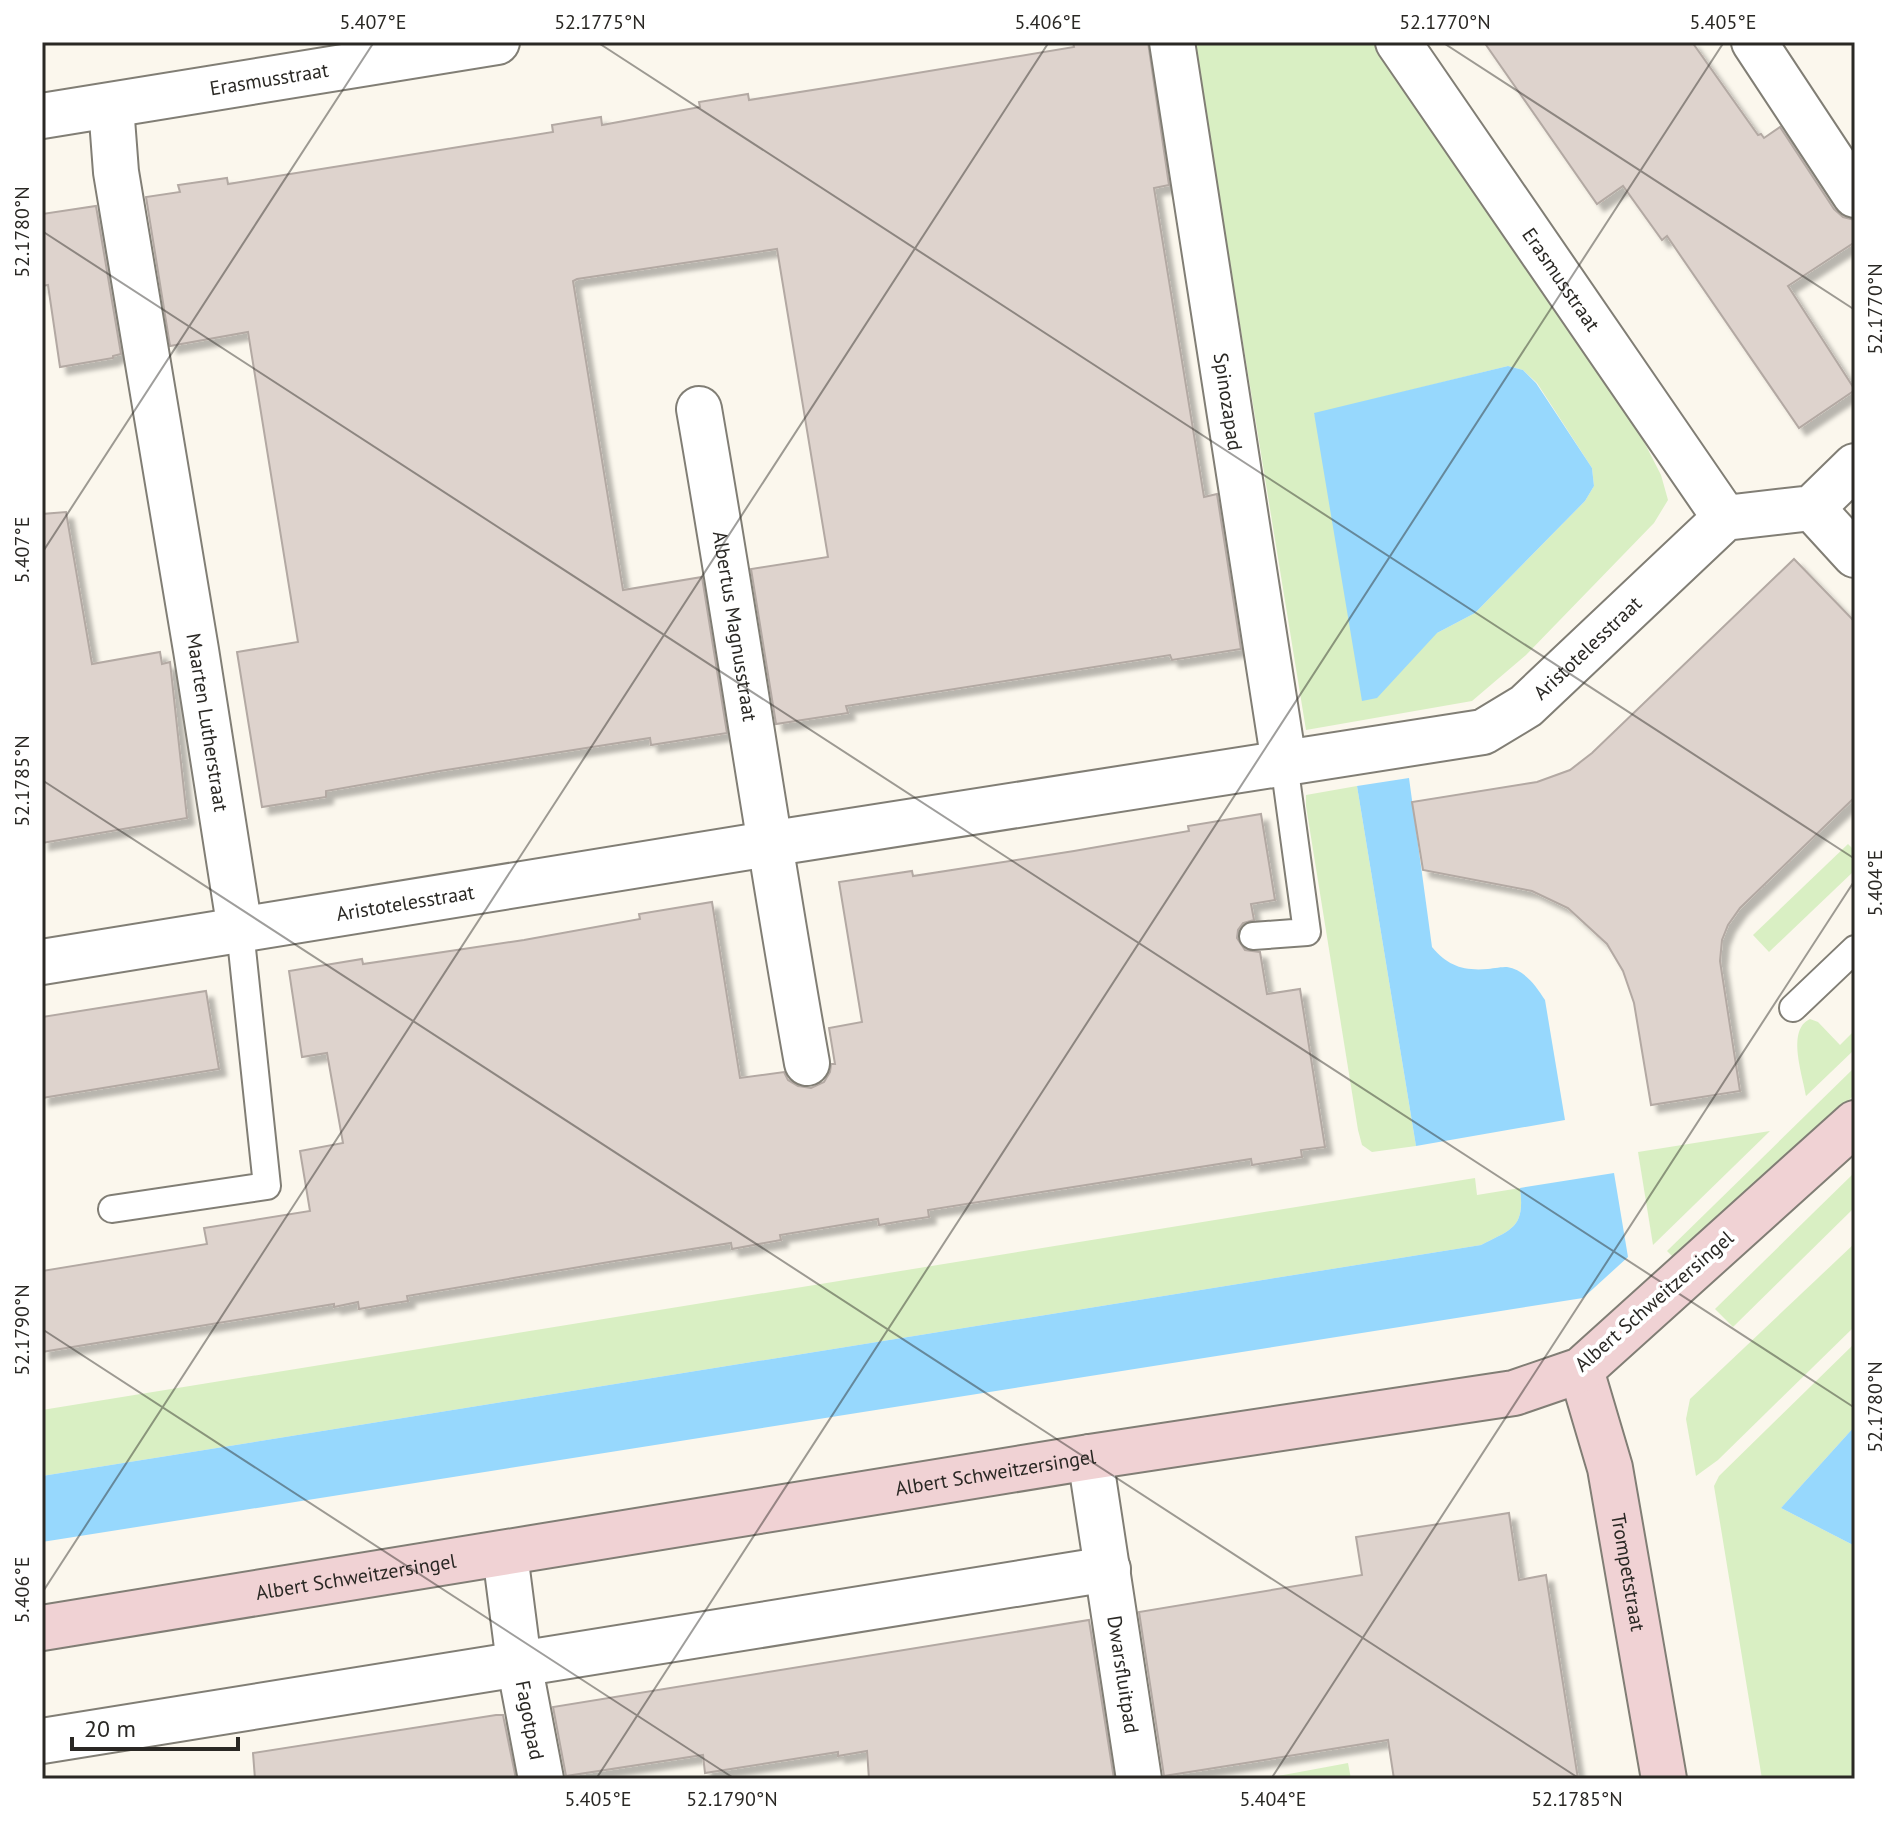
<svg xmlns="http://www.w3.org/2000/svg" width="1897" height="1821" viewBox="0 0 1897 1821" font-family="'PT Sans',sans-serif">
	<style>
		.green { fill: #d9efc3; fill-rule: evenodd }
		.water { fill: #97d8fd }
		.building { fill: #ded3cd; stroke: #b3a9a3; stroke-width: 2; filter: url(#shadow) }
		.lines { fill: none; stroke-linecap: round; stroke-linejoin: round }
		.lane-casing { stroke: #817e75; stroke-width: 30 }
		.street-casing { stroke: #817e75; stroke-width: 48 }
		.secondary-casing { stroke: #817e75; stroke-width: 48 }
		.lane { stroke: #fff; stroke-width: 26 }
		.street { stroke: #fff; stroke-width: 44 }
		.secondary { stroke: #f0d2d4; stroke-width: 44 }
		.ticks { fill: none; stroke: #2a2824; stroke-width: 2; stroke-opacity: 0.45 }
		.labels { text-anchor: middle; dominant-baseline: central; stroke-width: 8; stroke-linejoin: round; paint-order: stroke }
		.street-label { font-size: 20px; fill: #2a2824; stroke: #fff }
		.neatline { fill: none; stroke: #2a2824; stroke-width: 3 }
		.ticks-label { font-size: 20px; text-anchor: middle; fill: #2a2824 }
	</style>
	<defs>
		<filter id="shadow"><feDropShadow dx="7" dy="7" stdDeviation="2" flood-color="#0004"/></filter>
	</defs>
	<rect width="100%" height="100%" fill="#fbf7ed"/>
	<!-- green -->
	<g class="green">
		<path d="M1194,42h181l266,394 20,39 7,25 -14,23 -128,132 -54,46 -166,29zM1508,366l15,4 14,13 55,85 2,18 -9,15 -110,112 -38,20 -123,-219z"/>
		<polygon points="1357,786 1416,1146 1372,1152 1362,1145 1358,1130 1306,806 1306,795"/>
		<polygon points="1848,844 1855,851 1855,870 1769,952 1753,935"/>
		<path d="M1810,1019l8,3 22,23 15,-15v19l-49,47c-3,-21 -20,-66 4,-77z"/>
		<polygon points="1855,1067 1855,1094 1681,1265 1667,1251"/>
		<polygon points="1770,1131 1653,1245 1638,1152"/>
		<polygon points="1855,1172 1855,1207 1733,1327 1715,1309"/>
		<path d="M1475,1178l2,17 43,-7c5,39 -7,41 -39,57l-1439,231v-66z"/>
		<polygon points="1855,1243 1855,1326 1718,1460 1696,1476 1686,1419 1690,1399"/>
		<polygon points="1855,1343 1855,1426 1781,1508 1855,1546 1855,1779 1762,1779 1714,1486 1719,1476"/>
		<polygon points="1348,1763 1351,1779 1262,1779"/>
	</g>
	<!-- water -->
	<g class="water">
		<polygon points="1508,366 1523,370 1536,383 1592,468 1594,486 1585,501 1475,613 1437,633 1377,698 1362,701 1314,413"/>
		<path d="M1409,778l23,169c16,19 31,24 56,22 6,-1 14,-2 19,-2 18,3 29,19 38,33l20,120 -149,26 -59,-360z"/>
		<path d="M1614,1173l14,84 -45,41 -1541,244v-66l1439,-231c32,-16 44,-18 39,-57z"/>
		<polygon points="1855,1426 1855,1546 1781,1508"/>
	</g>
	<!-- building -->
	<g class="building">
		<polygon points="1073,42 1148,42 1169,185 1154,188 1204,497 1217,494 1241,649 1172,660 1170,655 846,706 848,713 776,724 751,569 828,557 777,249 577,279 573,281 623,590 702,577 727,733 651,745 650,738 440,771 326,791 326,797 262,807 237,652 298,642 248,332 170,346 146,197 180,192 178,185 227,178 228,184 390,158 553,132 552,125 576,121 601,117 602,125 700,107 699,102 748,94 749,100 863,82 1074,47"/>
		<polygon points="1484,42 1692,42 1758,135 1761,134 1764,138 1780,127 1834,209 1843,217 1855,220 1855,242 1788,286 1855,390 1799,428 1667,236 1662,240 1623,186 1597,204"/>
		<polygon points="96,206 121,354 113,356 113,358 60,367 48,285 42,286 42,214"/>
		<polygon points="66,512 92,664 160,652 162,664 170,662 187,818 42,843 42,514"/>
		<polygon points="1794,559 1855,622 1855,797 1740,908 1728,925 1722,940 1720,961 1740,1091 1651,1105 1634,1003 1623,971 1607,944 1568,908 1532,891 1423,870 1412,802 1537,782 1570,770 1592,753"/>
		<polygon points="1261,814 1275,900 1251,904 1254,920 1243,923 1238,930 1237,938 1245,950 1260,952 1267,994 1300,989 1325,1147 1301,1150 1302,1157 1252,1165 1251,1159 928,1210 929,1217 902,1221 879,1225 878,1219 780,1235 781,1240 732,1249 731,1243 615,1261 407,1296 408,1301 382,1305 359,1309 358,1302 334,1307 334,1304 42,1352 42,1271 207,1244 204,1228 310,1211 300,1151 343,1143 327,1053 302,1057 289,971 362,959 363,964 524,940 640,919 639,914 712,902 740,1078 784,1072 788,1080 798,1086 811,1088 824,1082 830,1072 831,1064 835,1064 829,1028 862,1022 839,882 912,871 913,876 1074,851 1189,831 1188,826"/>
		<polygon points="206,991 219,1069 42,1098 42,1017"/>
		<polygon points="1509,1513 1519,1580 1546,1575 1578,1779 1394,1779 1388,1740 1164,1776 1139,1612 1362,1575 1356,1537"/>
		<polygon points="1089,1620 1114,1779 869,1779 867,1751 838,1756 838,1752 705,1773 703,1755 566,1776 553,1707"/>
		<polygon points="496,1715 503,1715 516,1779 255,1779 253,1753"/>
	</g>
	<g class="lines">
		<defs>
			<g id="lane">
				<polyline points="1253,936 1307,932 1284,763"/>
				<polyline points="1793,1008 1855,949"/>
				<polyline points="112,1209 267,1186 240,930"/>
			</g>
			<g id="street">
				<path id="s1" d="M1172,42l112,721"/>
				<path id="s2" d="M1398,42l327,476"/>
				<polyline points="1754,42 1855,195"/>
				<path id="s3" d="M111,106l5,66 80,478 44,280"/>
				<path id="s4" d="M42,116l455,-74"/>
				<path id="s5" d="M699,409c38,218 69,436 108,654"/>
				<polyline points="1812,508 1855,555"/>
				<path id="s6" d="M42,962l726,-118 715,-112 43,-26 199,-188 87,-10 43,-42"/>
				<path id="s7" d="M1090,1457l49,322"/>
				<path id="s8" d="M505,1554l14,109 22,116"/>
				<polyline points="42,1741 1108,1569"/>
			</g>
			<g id="secondary">
				<path id="s9" d="M1581,1370l29,98 54,311"/>
				<path id="s10" d="M42,1628l1048,-171 424,-64 67,-23 274,-247"/>
			</g>
		</defs>
		<!-- lane casing -->
		<use href="#lane" class="lane-casing"/>
		<!-- street casing -->
		<use href="#street" class="street-casing"/>
		<!-- secondary casing -->
		<use href="#secondary" class="secondary-casing"/>
		<!-- lane -->
		<use href="#lane" class="lane"/>
		<!-- street -->
		<use href="#street" class="street"/>
		<!-- secondary -->
		<use href="#secondary" class="secondary"/>
	</g>
	<!-- ticks -->
	<path class="ticks" d="M597,42l1258,817M1442,42l413,268M42,231l1813,1177M42,553l332,-511M42,780l1538,999M42,1329l693,450M42,1593l1007,-1551M596,1779l1128,-1737M1271,1779l584,-899"/>
	<g class="labels">
		<!-- street labels -->
		<g class="street-label">
			<text stroke="none"><textPath href="#s4" startOffset="230">Erasmusstraat</textPath></text>
			<text stroke="none"><textPath href="#s2" startOffset="288">Erasmusstraat</textPath></text>
			<text stroke="none"><textPath href="#s1" startOffset="364">Spinozapad</textPath></text>
			<text stroke="none"><textPath href="#s5" startOffset="220">Albertus Magnusstraat</textPath></text>
			<text stroke="none"><textPath href="#s6" startOffset="1594">Aristotelesstraat</textPath></text>
			<text stroke="none"><textPath href="#s3" startOffset="624">Maarten Lutherstraat</textPath></text>
			<text stroke="none"><textPath href="#s6" startOffset="368">Aristotelesstraat</textPath></text>
			<text transform="translate(1654 1301) rotate(-41)">Albert Schweitzersingel</text>
			<text stroke="none"><textPath href="#s10" startOffset="966">Albert Schweitzersingel</textPath></text>
			<text stroke="none"><textPath href="#s9" startOffset="208">Trompetstraat</textPath></text>
			<text stroke="none"><textPath href="#s10" startOffset="318">Albert Schweitzersingel</textPath></text>
			<text stroke="none"><textPath href="#s7" startOffset="220">Dwarsfluitpad</textPath></text>
			<text stroke="none"><textPath href="#s8" startOffset="168">Fagotpad</textPath></text>
		</g>
	</g>
	<!-- border -->
	<rect width="1897" height="1821" fill="none" stroke="#ffffff" stroke-width="88"/>
	<!-- scale -->
	<path d="M72 1737v12h166v-12" fill="none" stroke="#2a2824" stroke-width="4"/>
	<text x="84" y="1737" font-size="24" fill="#2a2824" stroke="#ffffff" stroke-width="6" paint-order="stroke">20 m</text>
	<rect x="44" y="44" width="1809" height="1733" class="neatline"/>
	<g class="ticks-label">
		<text x="373" y="29">5.407°E</text>
		<text x="600" y="29">52.1775°N</text>
		<text x="1048" y="29">5.406°E</text>
		<text x="1445" y="29">52.1770°N</text>
		<text x="1723" y="29">5.405°E</text>
		<text transform="translate(22 232) rotate(-90)" y="7">52.1780°N</text>
		<text transform="translate(1875 309) rotate(-90)" y="7">52.1770°N</text>
		<text transform="translate(22 550) rotate(-90)" y="7">5.407°E</text>
		<text transform="translate(22 781) rotate(-90)" y="7">52.1785°N</text>
		<text transform="translate(1875 883) rotate(-90)" y="7">5.404°E</text>
		<text transform="translate(22 1330) rotate(-90)" y="7">52.1790°N</text>
		<text transform="translate(1875 1407) rotate(-90)" y="7">52.1780°N</text>
		<text transform="translate(22 1590) rotate(-90)" y="7">5.406°E</text>
		<text x="598" y="1806">5.405°E</text>
		<text x="732" y="1806">52.1790°N</text>
		<text x="1273" y="1806">5.404°E</text>
		<text x="1577" y="1806">52.1785°N</text>
	</g>
</svg>
